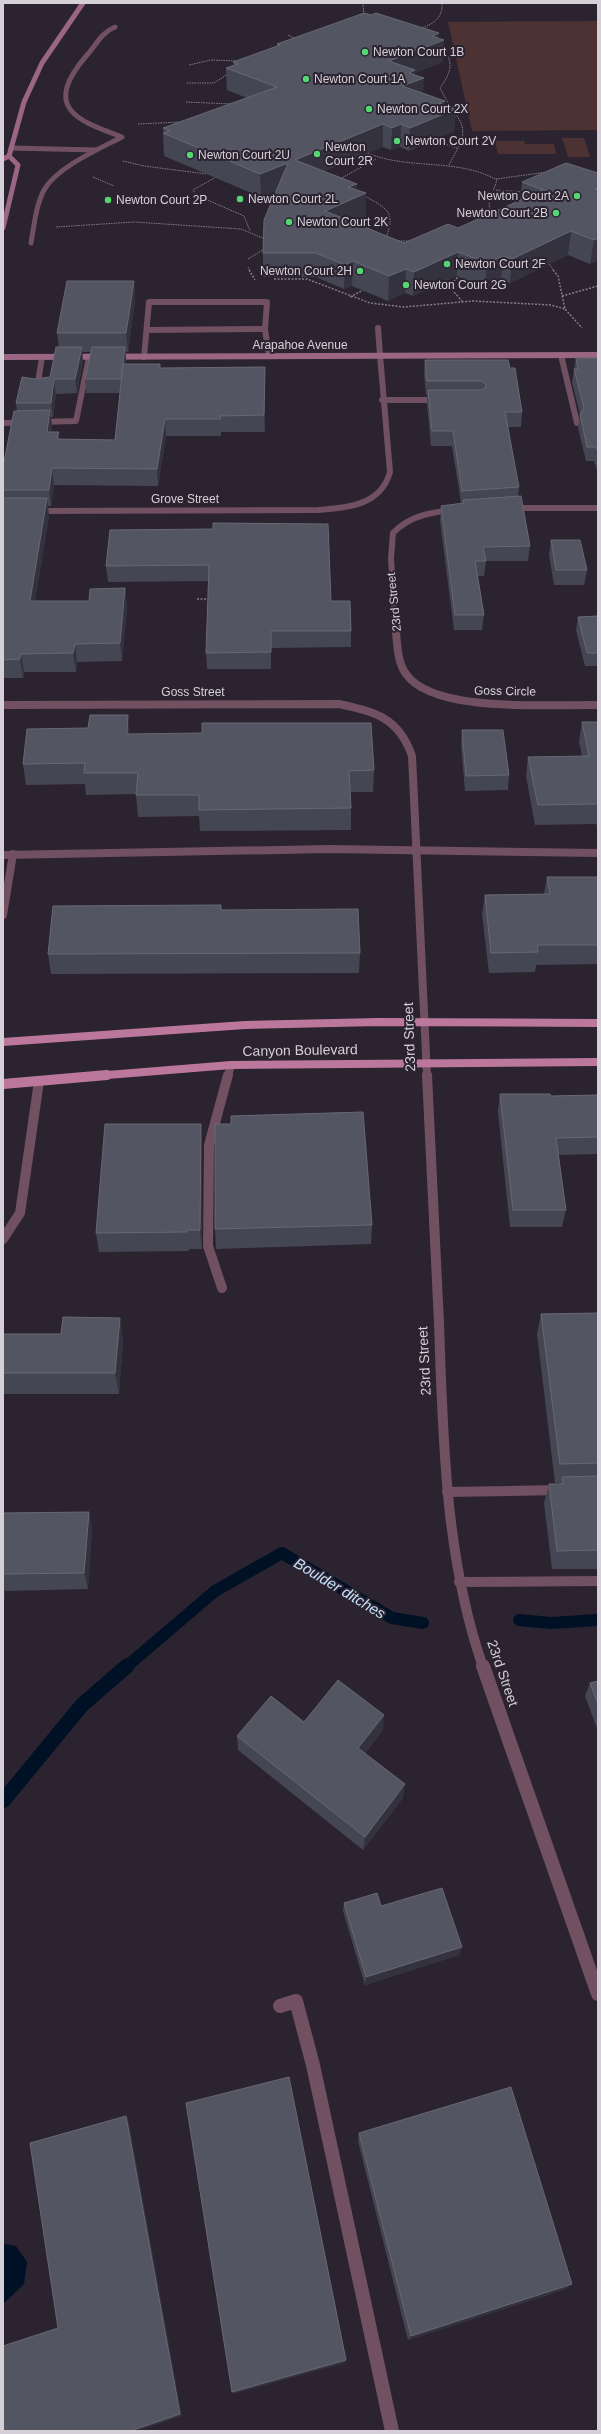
<svg xmlns="http://www.w3.org/2000/svg" width="601" height="2434" viewBox="0 0 601 2434" font-family="Arial,sans-serif">
	<style>
		.green { fill: #4c3232 }
		.water { fill: #001025 }
		.lines { fill: none; stroke-linecap: round; stroke-linejoin: round }
		.stream-far1 { stroke: #001025; stroke-width: 12 }
		.stream { stroke: #001025; stroke-width: 15 }
		.path-far1 { stroke: #857e88; stroke-width: 1; stroke-dasharray: 1.5 1; stroke-linecap: butt }
		.path { stroke: #857e88; stroke-width: 1.5; stroke-dasharray: 2 1.5; stroke-linecap: butt }
		.service-far4 { stroke: #715061; stroke-width: 5 }
		.service-far3 { stroke: #715061; stroke-width: 6 }
		.service-far2 { stroke: #715061; stroke-width: 8 }
		.service-far1 { stroke: #715061; stroke-width: 10 }
		.service { stroke: #715061; stroke-width: 14 }
		.minor-far3 { stroke: #715061; stroke-width: 6 }
		.minor-far2 { stroke: #715061; stroke-width: 8 }
		.minor-far1 { stroke: #715061; stroke-width: 10 }
		.minor { stroke: #715061; stroke-width: 14 }
		.secondary-far1 { stroke: #9b6683; stroke-width: 5 }
		.secondary { stroke: #9b6683; stroke-width: 6 }
		.primary-far1 { stroke: #bb789c; stroke-width: 8 }
		.primary { stroke: #bb789c; stroke-width: 10 }
		.wall { fill: #454654; fill-rule: evenodd }
		.shaded-wall { fill: #34323f }
		.building { fill: #545562; stroke: #686875 }
		.poi-dot { fill: #54d672; stroke: #2b232f; stroke-width: 1.5 }
		.labels { text-anchor: middle; dominant-baseline: central; stroke-width: 4; stroke-linejoin: round; paint-order: stroke }
		.far-poi-label { font-size: 12px; fill: #d5d0d8; stroke: #2b232f; text-anchor: start }
		.far-street-label { font-size: 12px; fill: #d5d0d8; stroke: #2b232f }
		.street-label { font-size: 14px; fill: #d5d0d8; stroke: #2b232f }
		.water-label { font-size: 15px; font-style: italic; fill: #c4e2ff; stroke: #2b232f }
	</style>
	<rect width="100%" height="100%" fill="#2b232f"/>
	<!-- green -->
	<g class="green">
		<polygon points="598,21 598,130 472,131 448,22"/>
		<polygon points="562,138 584,138 590,157 568,157"/>
		<polygon points="495,141 524,141 525,144 554,144 556,154 498,154"/>
	</g>
	<!-- water -->
	<polygon class="water" points="4,2244 16,2246 27,2262 24,2284 3,2304"/>
	<g class="lines">
		<!-- stream-far1 -->
		<g class="stream-far1">
			<polyline points="519,1620 551,1623 598,1620"/>
			<polyline points="126,1667 215,1591 282,1553 392,1618 423,1623"/>
		</g>
		<!-- stream -->
		<polyline class="stream" points="3,1801 82,1705 127,1666"/>
		<!-- path-far1 -->
		<g class="path-far1">
			<polyline points="363,3 364,17"/>
			<path d="M420,29c13,-5 23,-11 22,-26"/>
			<polyline points="288,35 296,39"/>
			<path d="M441,48c15,13 9,26 -1,40l11,21"/>
			<polyline points="189,65 211,60 238,61"/>
			<polyline points="187,83 214,83 228,74"/>
			<polyline points="186,102 232,104"/>
			<polyline points="138,124 181,122"/>
			<polyline points="430,139 457,148"/>
			<path d="M365,152c43,19 91,5 132,28l-8,23 2,12"/>
			<polyline points="123,161 144,166 207,174"/>
			<path d="M449,165c11,-22 22,-32 5,-53"/>
			<polyline points="93,177 114,186"/>
			<polyline points="216,177 193,190 196,195 244,216 250,231"/>
			<polyline points="496,179 547,172"/>
			<polyline points="338,180 376,159"/>
			<polyline points="496,190 523,192"/>
			<path d="M365,196c22,13 31,15 21,42"/>
			<polyline points="56,227 134,222 241,229 265,239"/>
			<polyline points="396,241 411,241"/>
			<polyline points="248,259 266,248"/>
			<polyline points="548,262 554,271"/>
			<polyline points="248,267 250,271"/>
		</g>
		<!-- path -->
		<g class="path">
			<polyline points="249,270 255,280"/>
			<polyline points="553,270 558,276 565,309 582,328"/>
			<polyline points="460,275 452,283 453,291 462,301"/>
			<polyline points="274,279 307,279 370,303 404,307 473,301 551,305 565,309"/>
			<polyline points="562,296 598,286"/>
			<polyline points="350,297 365,289"/>
			<polyline points="197,599 210,599"/>
		</g>
		<!-- service-far4 -->
		<g class="service-far4">
			<polyline points="11,148 95,150"/>
			<path d="M31,243c3,-17 5,-38 13,-53 13,-23 55,-41 78,-53 -47,-17 -80,-30 -35,-82 9,-10 15,-23 28,-28"/>
		</g>
		<!-- service-far3 -->
		<g class="service-far3">
			<polyline points="378,328 380,355"/>
			<polyline points="147,330 265,329"/>
			<polyline points="561,355 577,423"/>
			<polyline points="144,357 149,302 267,302 265,329 269,356"/>
			<polyline points="37,389 42,357"/>
			<polyline points="382,400 440,400"/>
			<polyline points="3,423 76,421 89,357"/>
		</g>
		<!-- service-far2 -->
		<g class="service-far2">
			<polyline points="3,855 329,849 598,853"/>
			<polyline points="3,915 13,854"/>
			<polyline points="228,1076 231,1065"/>
		</g>
		<!-- service-far1 -->
		<g class="service-far1">
			<polyline points="3,1239 20,1213 39,1081"/>
			<polyline points="222,1288 208,1246 209,1145 228,1075"/>
			<polyline points="447,1492 561,1490"/>
			<polyline points="459,1582 598,1581"/>
		</g>
		<!-- service -->
		<polyline class="service" points="280,2006 296,2001 313,2065 392,2431"/>
		<!-- minor-far3 -->
		<g class="minor-far3">
			<polyline points="510,508 598,508"/>
			<path d="M35,511l283,-1c30,-2 63,-5 72,-38l-10,-117"/>
			<path d="M395,621l-4,-63 2,-25c16,-17 38,-21 61,-23"/>
		</g>
		<!-- minor-far2 -->
		<g class="minor-far2">
			<path d="M395,620c2,16 1,41 11,54 28,40 145,30 192,31"/>
			<path d="M3,705l336,-1c37,8 60,14 73,52l15,320"/>
		</g>
		<!-- minor-far1 -->
		<path class="minor-far1" d="M427,1075c4,83 8,166 12,248 4,116 6,235 44,344"/>
		<!-- minor -->
		<polyline class="minor" points="483,1666 598,1994"/>
		<!-- secondary-far1 -->
		<g class="secondary-far1">
			<polyline points="3,159 9,156 24,102 42,63 83,3"/>
			<polyline points="3,228 18,165 9,156"/>
		</g>
		<!-- secondary -->
		<polyline class="secondary" points="3,357 598,355"/>
		<!-- primary-far1 -->
		<g class="primary-far1">
			<polyline points="3,1042 245,1025 378,1022 598,1023"/>
			<polyline points="95,1076 231,1065 598,1062"/>
		</g>
		<!-- primary -->
		<polyline class="primary" points="3,1084 107,1075"/>
	</g>
	<!-- wall -->
	<g class="wall">
		<polygon points="439,38 443,62 415,73 415,75 423,93 445,101 445,105 456,109 454,131 409,151 400,147 391,150 383,147 324,171 357,190 366,217 353,222 404,243 458,228 520,200 522,182 598,173 598,260 590,264 568,255 510,283 501,280 485,288 457,276 413,296 405,293 388,301 352,286 344,289 316,277 263,277 263,253 276,191 261,197 164,156 163,133 164,133 163,128 247,98 227,90 226,68 234,65 233,62 277,47 277,44"/>
		<path d="M134,281l1,19 -7,52h-2v12h34v4l105,15v49h-44v4h-55l-8,50 -104,-1 -3,21h-3l1,10 -14,85h54l36,-13 2,19 -5,54 -45,1 -1,10h-52l-1,6h-20v-211l14,-56 -1,-8 19,-24 15,-2 9,-30 -2,-14zM82,352h9l-6,27 1,14h34l-5,47 -56,-1 -8,-7 1,-6 -1,-9h2l3,-23 21,-1 6,-32z"/>
		<polygon points="576,358 598,358 598,473 594,461 586,461 578,428 580,414 572,383"/>
		<polygon points="425,360 510,368 522,412 521,427 508,427 519,487 518,497 530,546 528,561 486,561 484,576 478,576 484,615 482,630 454,630 440,521 441,506 461,503 452,446 431,446 427,405 427,395 426,395 424,374"/>
		<polygon points="110,530 331,601 351,631 351,647 271,648 271,669 207,669 206,653 209,581 108,582 106,566"/>
		<polygon points="551,540 587,570 584,585 554,585 549,555"/>
		<polygon points="598,616 598,666 585,666 576,630 578,617"/>
		<polygon points="582,722 598,722 598,827 597,827 596,824 535,825 526,776 528,757 582,756 579,742"/>
		<polygon points="462,730 509,775 508,790 465,791 461,745"/>
		<polygon points="130,734 374,770 373,792 350,792 351,808 351,830 200,831 199,816 138,817 136,794 86,795 85,784 26,785 23,764"/>
		<polygon points="547,877 598,877 598,964 536,965 535,972 489,973 482,914 485,895 544,894"/>
		<polygon points="221,905 221,910 360,953 359,973 51,974 48,954"/>
		<polygon points="500,1094 551,1096 598,1095 598,1154 558,1155 566,1210 562,1227 510,1227 498,1112"/>
		<polygon points="202,1144 202,1249 189,1249 189,1251 99,1252 96,1233"/>
		<polygon points="372,1225 371,1244 216,1249 215,1229"/>
		<polygon points="598,1313 598,1569 552,1569 544,1503 549,1484 560,1484 560,1483 555,1483 537,1334 541,1314"/>
		<polygon points="120,1318 123,1340 119,1394 3,1394 3,1329 4,1334 61,1334"/>
		<polygon points="89,1512 92,1529 88,1589 5,1591 3,1611 3,1513"/>
		<polygon points="598,1681 598,1731 585,1696 590,1683"/>
		<polygon points="304,1722 383,1730 365,1753 403,1798 363,1850 238,1750 237,1736"/>
		<polygon points="344,1903 381,1906 462,1947 459,1955 365,1985 343,1911"/>
		<polygon points="359,2133 566,2289 408,2340 358,2141"/>
	</g>
	<!-- shaded-wall -->
	<g class="shaded-wall">
		<polygon points="439,33 438,42 444,40 443,62 415,73 415,81 424,78 423,100 401,108 389,61 432,36"/>
		<polygon points="445,101 445,113 456,109 454,131 409,151 410,128 439,103"/>
		<polygon points="383,124 383,147 295,183 295,160"/>
		<polygon points="401,124 400,147 391,150 392,128"/>
		<polygon points="288,163 288,186 261,197 260,174"/>
		<polygon points="357,184 356,198 366,193 366,217 325,235 325,211 348,187"/>
		<polygon points="571,231 568,255 510,283 512,259"/>
		<polygon points="598,238 597,260 590,264 594,240"/>
		<polygon points="458,252 457,276 413,296 414,272"/>
		<polygon points="503,256 501,280 485,288 487,263"/>
		<polygon points="353,261 352,286 344,289 345,265"/>
		<polygon points="406,269 405,293 388,301 389,276"/>
		<polygon points="134,281 135,300 128,352 126,333"/>
		<polygon points="82,347 83,361 77,393 75,379"/>
		<polygon points="125,347 126,361 122,393 121,379"/>
		<polygon points="265,367 265,432 264,415"/>
		<polygon points="54,379 56,394 53,417 51,403"/>
		<polygon points="50,410 52,426 49,448 47,432"/>
		<polygon points="165,419 166,436 158,486 157,469"/>
		<polygon points="59,432 60,448 57,439"/>
		<polygon points="52,468 54,485 51,506 49,490"/>
		<polygon points="47,498 49,516 32,619 30,601"/>
		<polygon points="125,588 127,607 122,661 120,643"/>
		<polygon points="75,644 77,662 76,672 73,653"/>
		<polygon points="21,654 24,672 23,678 20,659"/>
		<polygon points="128,715 130,736 127,734"/>
		<polygon points="201,1124 202,1144 202,1249 200,1230"/>
		<polygon points="120,1318 123,1340 119,1394 115,1373"/>
		<polygon points="89,1512 92,1529 88,1589 84,1573"/>
		<polygon points="3,1584 5,1591 3,1611"/>
		<polygon points="384,1715 383,1730 357,1762 358,1748"/>
		<polygon points="405,1784 403,1798 363,1850 365,1837"/>
		<polygon points="462,1947 459,1955 365,1985 366,1977"/>
		<polygon points="126,2116 129,2122 182,2416 137,2431 130,2431"/>
		<polygon points="572,2284 566,2289 408,2340 411,2336"/>
		<polygon points="346,2360 345,2363 233,2394 232,2392"/>
	</g>
	<!-- building -->
	<g class="building">
		<polygon points="364,13 371,15 376,13 439,33 432,36 444,40 389,61 415,70 409,73 424,78 402,86 445,101 439,103 456,109 410,128 401,124 392,128 383,124 295,160 357,184 348,187 366,193 325,211 404,243 448,224 458,228 543,190 522,182 566,163 598,173 598,188 595,189 598,190 598,238 594,240 571,231 512,259 503,256 487,263 458,252 414,272 406,269 389,276 353,261 345,265 316,253 263,253 264,220 288,163 260,174 163,133 170,131 163,128 277,87 226,68 238,64 233,62 280,45 277,44"/>
		<polygon points="67,281 134,281 126,333 57,333"/>
		<polygon points="56,347 82,347 75,379 54,379 51,403 16,403 22,377 35,379 50,377"/>
		<polygon points="92,347 125,347 121,379 85,379"/>
		<polygon points="576,358 598,358 598,452 596,447 587,447 580,414 584,408 574,369 578,369"/>
		<polygon points="425,360 508,360 510,368 515,368 522,412 505,412 519,487 462,491 453,431 432,431 428,390 481,390 485,388 486,384 481,381 427,381"/>
		<polygon points="123,364 160,364 160,368 265,367 264,415 220,416 221,419 165,419 157,469 52,468 49,490 3,490 3,467 14,411 50,410 47,432 59,432 57,439 115,440"/>
		<polygon points="521,496 530,546 483,547 486,561 475,561 484,615 455,615 441,506 464,503 463,500"/>
		<polygon points="3,498 47,498 30,601 89,601 90,589 125,588 120,643 75,644 73,653 21,654 20,659 3,660"/>
		<polygon points="213,523 328,524 331,601 350,601 351,631 271,631 271,652 206,653 209,565 106,566 110,530 213,529"/>
		<polygon points="551,540 580,540 587,570 556,570"/>
		<polygon points="598,616 598,653 587,653 578,617"/>
		<polygon points="90,715 128,715 127,734 202,733 202,723 371,723 374,770 349,771 351,808 199,810 199,795 136,795 138,773 84,773 85,763 23,764 27,729 88,728"/>
		<polygon points="582,722 598,722 598,804 538,805 528,757 589,756"/>
		<polygon points="462,730 503,730 509,775 466,776"/>
		<polygon points="547,877 598,877 598,945 537,945 538,952 491,953 485,895 550,894"/>
		<polygon points="221,905 221,910 358,909 360,953 48,954 53,906"/>
		<polygon points="500,1094 550,1094 551,1096 598,1095 598,1137 556,1138 566,1210 513,1210"/>
		<polygon points="363,1112 372,1225 215,1229 215,1124 231,1124 231,1116"/>
		<polygon points="105,1124 201,1124 200,1230 187,1230 187,1232 96,1233"/>
		<polygon points="598,1313 598,1463 560,1464 541,1314"/>
		<polygon points="63,1317 120,1318 115,1373 3,1373 3,1334 61,1334"/>
		<polygon points="598,1476 598,1550 557,1551 549,1484 563,1484 562,1477"/>
		<polygon points="89,1512 84,1573 3,1574 3,1513"/>
		<polygon points="338,1680 384,1715 358,1748 405,1784 365,1837 237,1736 271,1696 304,1722"/>
		<polygon points="598,1681 598,1704 590,1683"/>
		<polygon points="442,1888 462,1947 366,1977 344,1903 377,1893 381,1906"/>
		<polygon points="289,2077 346,2360 232,2392 186,2103"/>
		<polygon points="511,2087 572,2284 411,2336 359,2133"/>
		<polygon points="126,2116 180,2414 130,2431 3,2431 3,2346 58,2328 30,2143"/>
	</g>
	<!-- markers -->
	<g class="poi-dot">
		<circle cx="365" cy="52" r="4"/>
		<circle cx="306" cy="79" r="4"/>
		<circle cx="369" cy="109" r="4"/>
		<circle cx="397" cy="141" r="4"/>
		<circle cx="317" cy="154" r="4"/>
		<circle cx="190" cy="155" r="4"/>
		<circle cx="577" cy="196" r="4"/>
		<circle cx="240" cy="199" r="4"/>
		<circle cx="108" cy="200" r="4"/>
		<circle cx="556" cy="213" r="4"/>
		<circle cx="289" cy="222" r="4"/>
		<circle cx="447" cy="264" r="4"/>
		<circle cx="360" cy="271" r="4"/>
		<circle cx="406" cy="285" r="4"/>
	</g>
	<g class="labels">
		<!-- far-poi labels -->
		<g class="far-poi-label">
			<text x="373" y="52">Newton Court 1B</text>
			<text x="314" y="79">Newton Court 1A</text>
			<text x="377" y="109">Newton Court 2X</text>
			<text x="405" y="141">Newton Court 2V</text>
			<text x="325" y="147">Newton<tspan x="325" dy="14">Court 2R</tspan></text>
			<text x="198" y="155">Newton Court 2U</text>
			<text x="569" y="196" text-anchor="end">Newton Court 2A</text>
			<text x="248" y="199">Newton Court 2L</text>
			<text x="116" y="200">Newton Court 2P</text>
			<text x="548" y="213" text-anchor="end">Newton Court 2B</text>
			<text x="297" y="222">Newton Court 2K</text>
			<text x="455" y="264">Newton Court 2F</text>
			<text x="352" y="271" text-anchor="end">Newton Court 2H</text>
			<text x="414" y="285">Newton Court 2G</text>
		</g>
		<!-- far-street labels -->
		<g class="far-street-label">
			<text x="300" y="345">Arapahoe Avenue</text>
			<text x="185" y="499">Grove Street</text>
			<text transform="translate(394 602) rotate(-96)">23rd Street</text>
			<text transform="translate(505 691) rotate(1)">Goss Circle</text>
			<text x="193" y="692">Goss Street</text>
		</g>
		<!-- street labels -->
		<g class="street-label">
			<text transform="translate(409 1037) rotate(-92)">23rd Street</text>
			<text transform="translate(300 1050) rotate(-1)">Canyon Boulevard</text>
			<text transform="translate(424 1361) rotate(-93)">23rd Street</text>
			<text transform="translate(503 1673) rotate(71)">23rd Street</text>
		</g>
		<!-- water labels -->
		<g class="water-label">
			<text transform="translate(340 1588) rotate(31)">Boulder ditches</text>
		</g>
	</g>
	<!-- border -->
	<rect width="601" height="2434" fill="none" stroke="#d5d0d8" stroke-width="8"/>
</svg>
